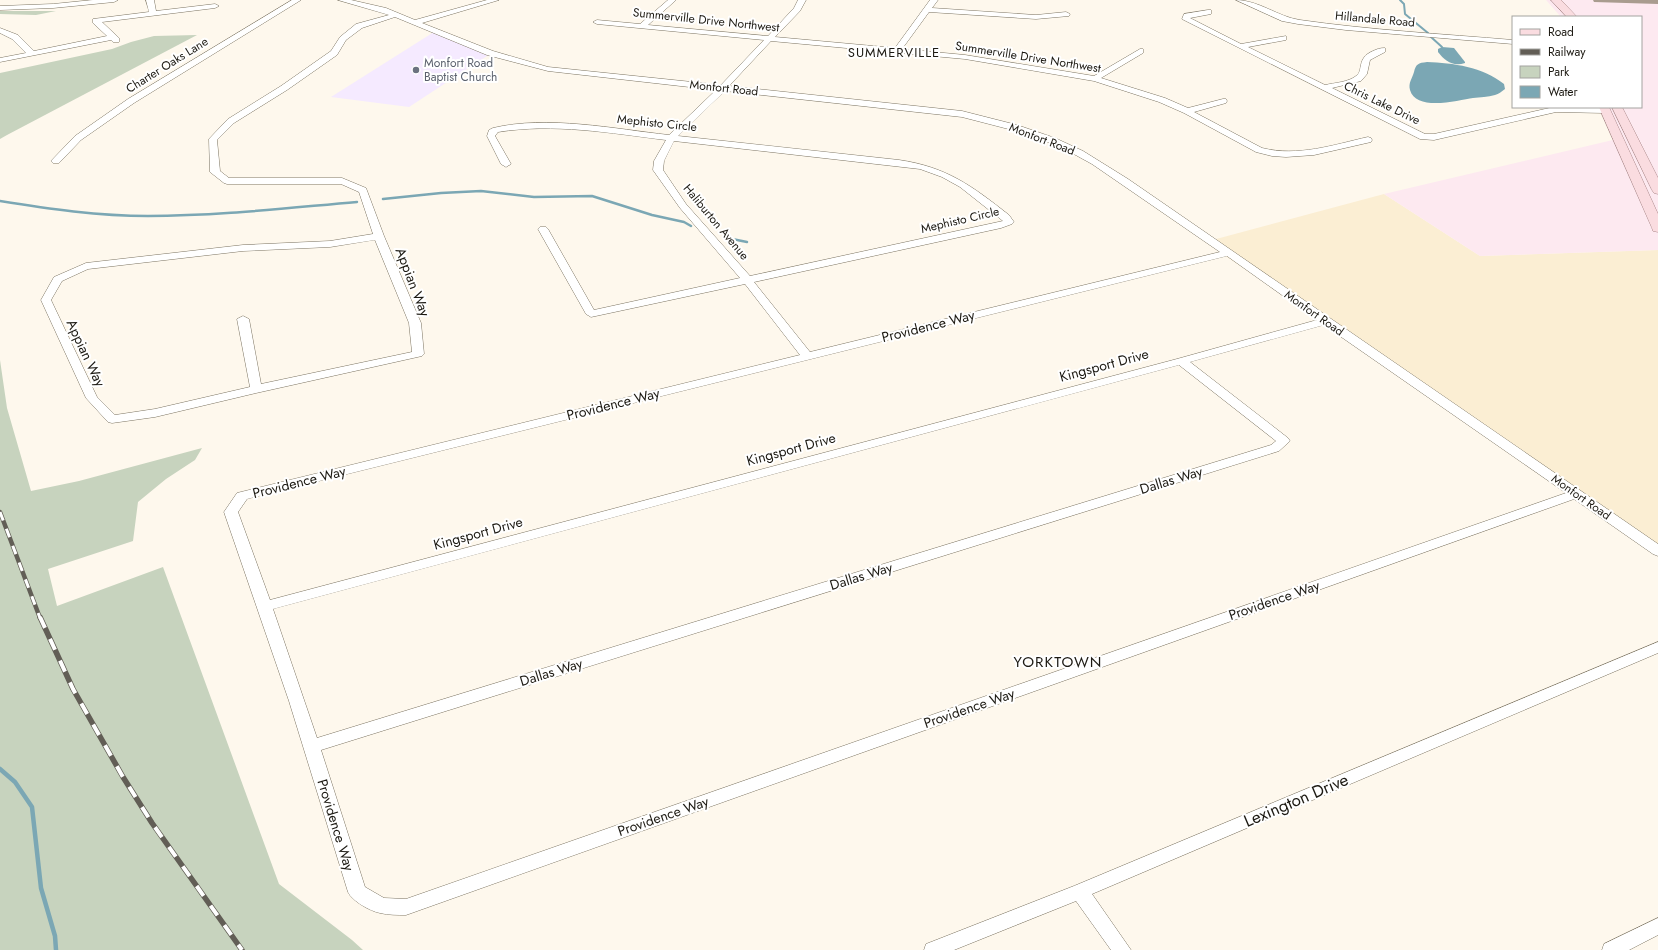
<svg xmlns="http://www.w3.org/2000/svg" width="1658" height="950" viewBox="0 0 1658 950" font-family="Jost,sans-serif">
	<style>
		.commercial { fill: #f5eaff }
		.built { fill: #fbeed3 }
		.education { fill: #fde9f0 }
		.green { fill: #c7d3be }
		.water { fill: #7ba7b4 }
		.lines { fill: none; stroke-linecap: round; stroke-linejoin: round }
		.stream-far2 { stroke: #7ba7b4; stroke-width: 2 }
		.stream-far1 { stroke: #7ba7b4; stroke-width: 2.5 }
		.stream { stroke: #7ba7b4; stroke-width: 4.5 }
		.minor-casing { stroke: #7c7462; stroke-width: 1 }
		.major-casing { stroke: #aa898a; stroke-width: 1 }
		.minor { fill: #fff; fill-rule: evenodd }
		.major { fill: #fadce0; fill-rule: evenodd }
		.rail-far1-casing { stroke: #625e56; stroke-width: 4.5 }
		.rail-casing { stroke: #625e56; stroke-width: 5.5 }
		.rail-far1 { stroke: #fff; stroke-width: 3; stroke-dasharray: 9; stroke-linecap: butt }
		.rail { stroke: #fff; stroke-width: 4; stroke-dasharray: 12; stroke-linecap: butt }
		.wall { fill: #a99c8f }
		.worship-dot { fill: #6b7280; stroke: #fff; stroke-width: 1.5 }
		.labels { text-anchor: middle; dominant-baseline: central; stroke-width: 4; stroke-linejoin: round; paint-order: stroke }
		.far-street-label { font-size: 12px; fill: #1c1912; stroke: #fff }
		.far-worship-label { font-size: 12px; fill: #5b616d; stroke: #fff; text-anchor: start }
		.far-neighbourhood-label { font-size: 13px; letter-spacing: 1px; fill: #1c1912; stroke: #fff }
		.street-label { font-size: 14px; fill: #1c1912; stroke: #fff }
		.neighbourhood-label { font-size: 15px; letter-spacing: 1px; fill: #1c1912; stroke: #fff }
		.near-street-label { font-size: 17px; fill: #1c1912; stroke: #fff }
	</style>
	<rect width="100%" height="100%" fill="#fef8ed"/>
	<!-- commercial -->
	<polygon class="commercial" points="434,32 490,54 409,107 331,97"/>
	<!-- built -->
	<polygon class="built" points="1384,194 1480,256 1658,250 1658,549 1205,242"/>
	<!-- education -->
	<polygon class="education" points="1546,0 1658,0 1658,250 1480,256 1384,194 1617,139 1604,107 1641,107 1641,17 1561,17"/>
	<!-- green -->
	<g class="green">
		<polygon points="0,11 56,11 36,15 0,14"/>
		<polygon points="197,35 7,135 0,139 0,73 112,49 131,42 154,36"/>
		<polygon points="0,360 7,408 31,491 79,481 202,448 195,460 166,479 138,502 133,541 48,569 57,606 163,567 279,884 352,940 363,950 0,950"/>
	</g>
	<!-- water -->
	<g class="water">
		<path d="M1442,47l12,1 11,14v1c-12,4 -20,-2 -27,-11v-3z"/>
		<path d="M1427,62c26,1 56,5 77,22l1,5c-4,3 -6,5 -10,6 -7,2 -15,2 -22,3 -14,2 -57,14 -63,-8 -2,-7 2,-11 4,-18 2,-8 4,-9 13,-10z"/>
	</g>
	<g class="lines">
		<!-- stream-far2 -->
		<g class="stream-far2">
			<polyline points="1400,0 1404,4 1405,14 1428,33"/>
			<polyline points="1431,37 1442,47"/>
		</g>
		<!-- stream-far1 -->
		<g class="stream-far1">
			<polyline points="383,199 441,193 481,191 534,197 592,196 652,215 684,222 691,226"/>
			<path d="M0,201c49,8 98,15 148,15 70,0 139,-8 209,-14"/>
			<polyline points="727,238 747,242"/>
		</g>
		<!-- stream -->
		<polyline class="stream" points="0,769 15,782 32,807 41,888 55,936 56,950"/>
		<defs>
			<g id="minor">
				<polygon points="93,0 118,0 114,2 53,8 0,10 0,6 53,4"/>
				<polygon points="146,0 154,0 156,11 215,4 219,6 215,8 102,22 119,38 119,42 113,42 111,40 0,62 0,58 26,53 12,39 0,33 0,28 18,35 34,51 107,36 93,23 93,19 149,12"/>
				<polygon points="292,0 301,0 134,103 81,140 59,163 53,163 51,161 75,136 128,99"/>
				<path d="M338,0h13l35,8 29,12 72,-20h12l-77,23 71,28 55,16 173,18 43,-45 -167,-16 -4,-2 4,-2 43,4 28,-24h8l-28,25 120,11 26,-28 4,-8h8l-6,11 -25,26 120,11 35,-48h8l-6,8 104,7 30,-3 4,2 -1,2 -33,3 -107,-7 -27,37 63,6 129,21 46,-27h3v4l-42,25 64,20 23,10 35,-9h3l1,2 -1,2 -32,9 68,36c36,9 71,-3 106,-11l3,1 1,2 -1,2 -57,13 -28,2 -14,-1 -16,-4 -72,-39 -25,-11 -65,-21 -129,-22 -194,-18 -42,45 233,25 55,14 38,13 28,13 45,28 530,365v12l-5,-2 -79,-55 -1168,416c-8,0 -18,0 -26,-2 -10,-2 -28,-12 -32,-21l-59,-191 -65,-189 13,-19 563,-138 -55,-71 -154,33 -5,-3 -48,-85 2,-2h6l2,2 46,81 146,-32 -60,-70 -27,-38 1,-9 12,-21c-56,-7 -112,-17 -168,-8l-3,4 16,28 -5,3 -5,-3 -14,-28 2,-6 4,-2c54,-13 122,1 176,7l47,-45 -168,-19 -61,-16 -92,-38 -33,11 -16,12 -9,15 -50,35 -53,33 -17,17 3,31 9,7h113l24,10 18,48 37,87 3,31 -2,2 -166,37 -101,24 -43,6 -4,-1 -22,-24 -45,-98 13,-23 32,-14 157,-18 87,-4 43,-7 -14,-42 -18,-8h-114l-3,-1 -14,-11 -1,-33 19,-20 53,-33 50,-35 9,-14 16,-13 33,-9zM725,91l237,26 62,16 37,14 31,17 128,88 -410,100 -56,-70 247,-54 11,-4 2,-2 -5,-7c-37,-29 -62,-48 -110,-55l-221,-24zM674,141l246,28 22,8 18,10 43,34 -253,55 -64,-72 -23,-34 1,-9zM375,240l34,83 3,29 -151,32 -12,-65 -6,-3 -6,3 13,68 -95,22 -40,6 -18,-18 -46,-97 11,-19 26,-12 155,-18 87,-4zM1227,256l90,64 -140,39 -907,241 -32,-88 9,-13zM1324,325l242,168 -1160,406 -22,-1 -19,-11 -44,-137 958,-299 11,-10 -2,-3 -98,-76zM1179,365l97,76 -5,4 -954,293 -44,-129z"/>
				<path d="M1236,0c23,0 42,17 64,20 70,10 142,14 213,20v4l-167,-14 -48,-6 -16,-3z"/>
				<path d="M1208,10h3v4l-21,4 51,26 45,-8v4l-38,7 77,38c9,-2 24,-3 31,-9 8,-5 0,-18 17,-25 4,-2 7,-3 12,-3v4l-15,8 -3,14 -6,7 -29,7 93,46h9l120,-27h51l4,3 -4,3 -49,-1 -122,28 -14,-1 -238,-120 2,-5z"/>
				<polygon points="1658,642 1658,653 1092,894 1131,950 1111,950 1076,901 954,950 924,950 926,944 1074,886"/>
				<polygon points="1658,918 1658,935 1629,950 1602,950 1604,944"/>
			</g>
			<g id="major">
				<polygon points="1551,0 1561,0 1577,17 1567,17"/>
				<polygon points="1599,107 1609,107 1658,214 1658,232 1653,231 1652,228"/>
				<polygon points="1612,107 1622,107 1658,178 1658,194 1654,193 1652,190"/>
			</g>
		</defs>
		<!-- minor casing -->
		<use href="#minor" class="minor-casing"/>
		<!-- major casing -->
		<use href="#major" class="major-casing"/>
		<!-- minor -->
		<use href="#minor" class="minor"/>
		<!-- major -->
		<use href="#major" class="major"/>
		<defs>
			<polyline id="rail-far1" points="0,512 40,618"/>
			<polyline id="rail" points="40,617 73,689 123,777 152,823 242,950"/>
		</defs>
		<!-- rail-far1 casing -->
		<use href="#rail-far1" class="rail-far1-casing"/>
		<!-- rail casing -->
		<use href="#rail" class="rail-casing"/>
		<!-- rail-far1 -->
		<use href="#rail-far1" class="rail-far1"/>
		<!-- rail -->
		<use href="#rail" class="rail"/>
	</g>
	<!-- wall -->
	<polygon class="wall" points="1593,0 1658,0 1658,4 1594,2"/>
	<!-- markers -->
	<circle class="worship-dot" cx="416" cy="70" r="4"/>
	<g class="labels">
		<!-- far-street labels -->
		<g class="far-street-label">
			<text transform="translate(1375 19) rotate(5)">Hillandale Road</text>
			<text transform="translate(706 20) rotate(6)">Summerville Drive Northwest</text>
			<text transform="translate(1028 57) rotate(9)">Summerville Drive Northwest</text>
			<text transform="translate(167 65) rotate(-32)">Charter Oaks Lane</text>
			<text transform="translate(724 88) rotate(6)">Monfort Road</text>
			<text transform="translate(1382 103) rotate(26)">Chris Lake Drive</text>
			<text transform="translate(657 123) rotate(6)">Mephisto Circle</text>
			<text transform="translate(1042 139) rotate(21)">Monfort Road</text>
			<text transform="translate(960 220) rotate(-13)">Mephisto Circle</text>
			<text transform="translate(716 222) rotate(50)">Haliburton Avenue</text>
			<text transform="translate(1314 313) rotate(35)">Monfort Road</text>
			<text transform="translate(1581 497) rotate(35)">Monfort Road</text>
		</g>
		<!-- far-worship labels -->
		<g class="far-worship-label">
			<text x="424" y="63">Monfort Road<tspan x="424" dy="14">Baptist Church</tspan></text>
		</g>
		<!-- far-neighbourhood labels -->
		<g class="far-neighbourhood-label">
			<text x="894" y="52">SUMMERVILLE</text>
		</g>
		<!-- street labels -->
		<g class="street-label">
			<text transform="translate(413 282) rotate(69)">Appian Way</text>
			<text transform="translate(928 326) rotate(-14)">Providence Way</text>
			<text transform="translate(86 353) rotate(65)">Appian Way</text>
			<text transform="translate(1104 365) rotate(-15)">Kingsport Drive</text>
			<text transform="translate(613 404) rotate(-14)">Providence Way</text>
			<text transform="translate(791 449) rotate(-15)">Kingsport Drive</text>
			<text transform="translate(1171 480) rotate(-17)">Dallas Way</text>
			<text transform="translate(299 482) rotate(-14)">Providence Way</text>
			<text transform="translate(478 533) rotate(-15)">Kingsport Drive</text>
			<text transform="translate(861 576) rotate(-17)">Dallas Way</text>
			<text transform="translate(1274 600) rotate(-19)">Providence Way</text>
			<text transform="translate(551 672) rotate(-17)">Dallas Way</text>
			<text transform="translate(969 708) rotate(-19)">Providence Way</text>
			<text transform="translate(663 816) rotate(-19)">Providence Way</text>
			<text transform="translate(336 825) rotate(73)">Providence Way</text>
		</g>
		<!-- neighbourhood labels -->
		<g class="neighbourhood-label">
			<text x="1058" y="662">YORKTOWN</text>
		</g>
		<!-- near-street labels -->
		<g class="near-street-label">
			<text transform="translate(1296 800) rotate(-23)">Lexington Drive</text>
		</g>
	</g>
	<!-- legend -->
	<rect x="1512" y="16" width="130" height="92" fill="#ffffff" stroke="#a4a3a0"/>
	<rect x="1520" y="29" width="20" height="6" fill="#fadce0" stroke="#a4a3a0"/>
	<text x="1548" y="36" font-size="12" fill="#1c1912">Road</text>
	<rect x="1520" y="49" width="20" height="6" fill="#625e56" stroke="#a4a3a0"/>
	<text x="1548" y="56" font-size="12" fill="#1c1912">Railway</text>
	<rect x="1520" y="66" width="20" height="12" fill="#c7d3be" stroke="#a4a3a0"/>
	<text x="1548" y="76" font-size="12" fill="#1c1912">Park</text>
	<rect x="1520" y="86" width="20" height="12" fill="#7ba7b4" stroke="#a4a3a0"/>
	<text x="1548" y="96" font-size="12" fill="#1c1912">Water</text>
</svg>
